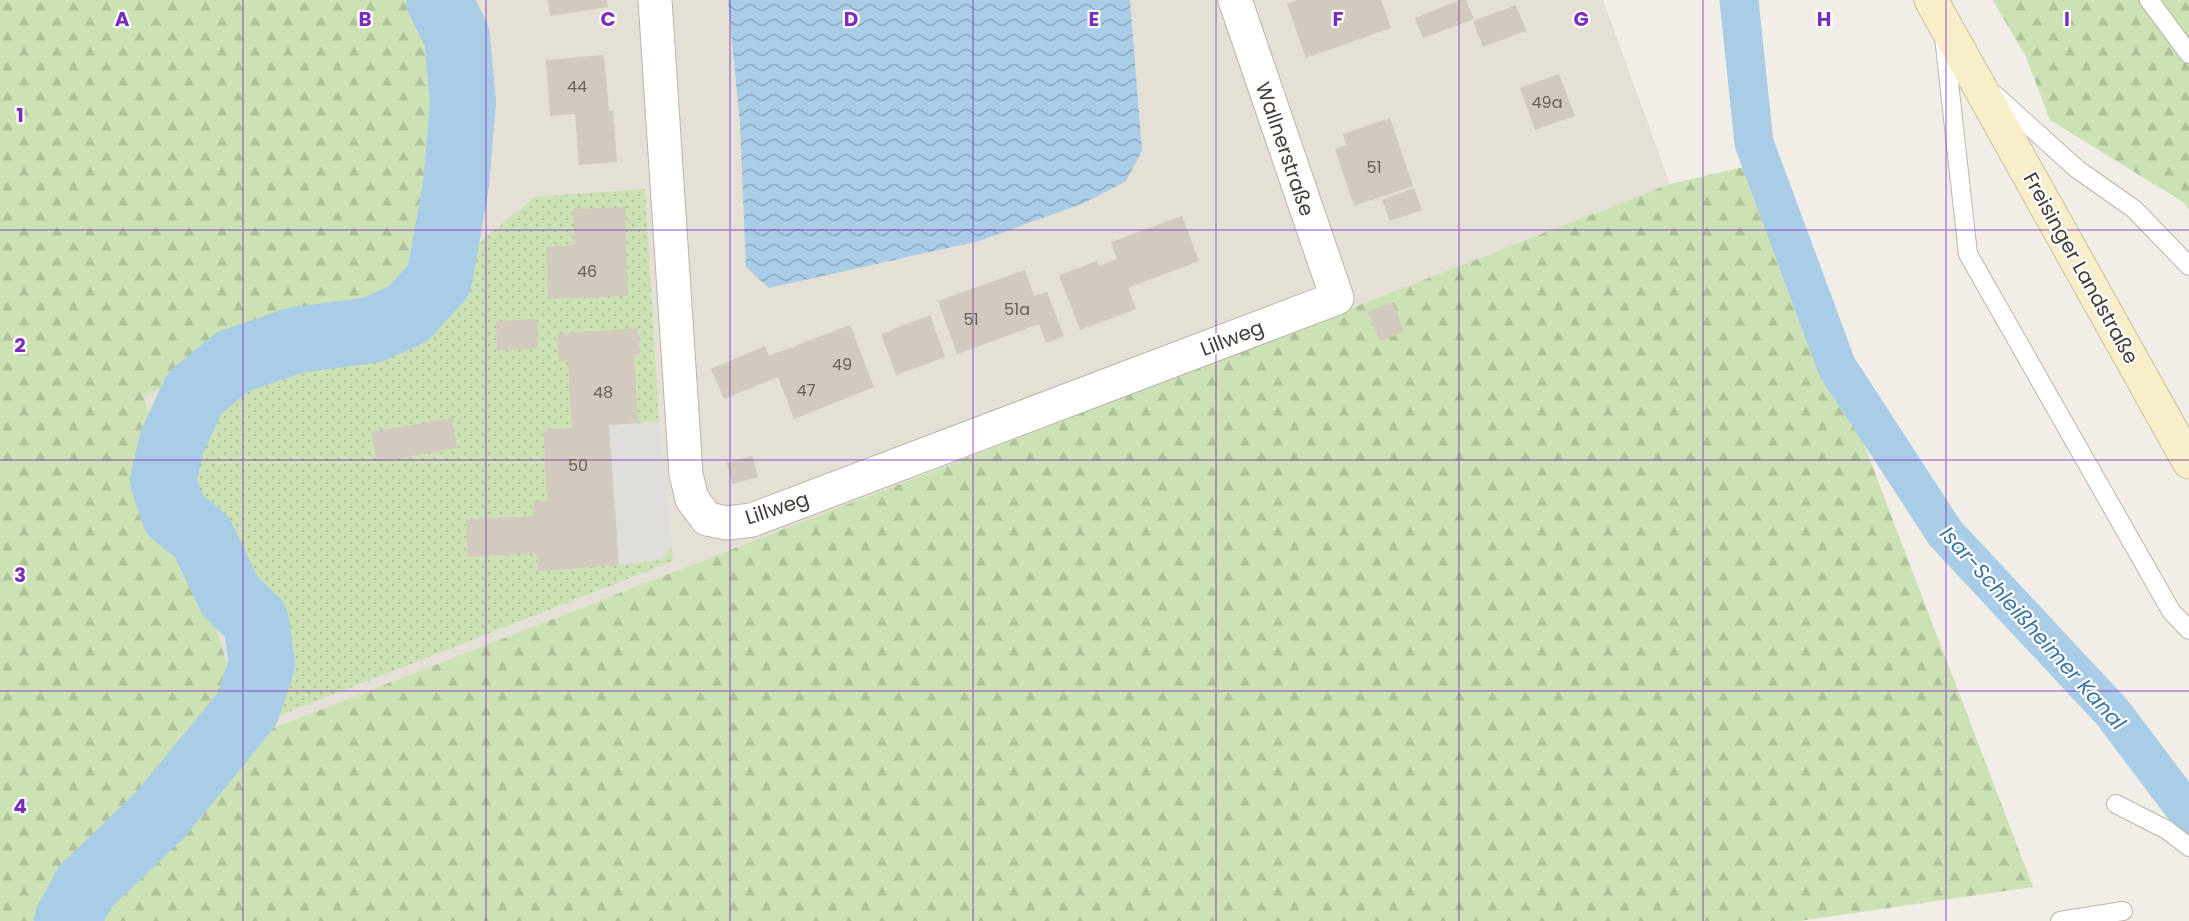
<svg xmlns="http://www.w3.org/2000/svg" width="2189" height="921" viewBox="0 0 2189 921" font-family="Poppins,sans-serif">
	<style>
		.residential { fill: #e4e0d5 }
		.grass { fill: url(#grass-dots) }
		.forest { fill: url(#forest-firs) }
		.parking { fill: #e0dedb }
		.water { fill: url(#water-waves) }
		.lines { fill: none; stroke-linecap: round; stroke-linejoin: round }
		.canal { stroke: #aacde7; stroke-width: 39 }
		.river { stroke: #aacde7; stroke-width: 66 }
		.building { fill: #d1cabd }
		.service-casing { stroke: #bbb6aa; stroke-width: 20 }
		.minor-casing { stroke: #bbb6aa; stroke-width: 35 }
		.secondary-casing { stroke: #ccc09b; stroke-width: 35 }
		.service { stroke: #fff; stroke-width: 18 }
		.minor { stroke: #fff; stroke-width: 33 }
		.secondary { stroke: #f8eeca; stroke-width: 33 }
		.grid { fill: none; stroke: #7b2cbf; stroke-width: 1.5; stroke-opacity: 0.55 }
		.labels { text-anchor: middle; dominant-baseline: central; stroke-width: 4.5; stroke-linejoin: round; paint-order: stroke }
		.number-label { font-size: 16px; fill: #666158 }
		.street-label { font-size: 20px; fill: #433e37; stroke: #fff }
		.water-label { font-size: 21px; font-style: italic; fill: #3d75a2; stroke: #fff }
		.grid-label { font-size: 20px; text-anchor: middle; font-weight: bold; fill: #7b2cbf; stroke: #fff; stroke-width: 4.5; stroke-linejoin: round; paint-order: stroke }
	</style>
	<defs>
		<pattern id="grass-dots" width="8" height="8" patternUnits="userSpaceOnUse" patternTransform="scale(1.5)"><rect width="8" height="8" fill="#cce1b4"/><path d="M2 2h.1M6 6h.1" fill="none" stroke="#b0c29b" stroke-width="1.8" stroke-linecap="round"/></pattern>
		<pattern id="forest-firs" width="22" height="20" patternUnits="userSpaceOnUse" patternTransform="scale(1.5)"><rect width="22" height="20" fill="#cce1b4"/><path d="M5 1l3.5 6h-7zM16 11l3.5 6h-7z" fill="#b0c29b"/></pattern>
		<pattern id="water-waves" width="16" height="10" patternUnits="userSpaceOnUse" patternTransform="scale(1.5)"><rect width="16" height="10" fill="#aacde7"/><path d="M0 5q4-4 8 0t8 0" fill="none" stroke="#8ca8bc"/></pattern>
	</defs>
	<rect width="100%" height="100%" fill="#f1eee7"/>
	<!-- residential -->
	<polygon class="residential" points="457,0 1603,0 1670,184 250,737 143,395 386,312 469,212 484,156"/>
	<!-- grass -->
	<polygon class="grass" points="645,189 659,422 543,430 547,501 533,502 534,516 467,519 468,557 536,553 538,571 660,560 672,547 673,561 255,725 274,690 274,652 267,621 248,585 216,540 198,506 189,462 193,426 242,376 373,346 423,323 468,252 535,197"/>
	<!-- forest -->
	<g class="forest">
		<polygon points="0,0 457,0 484,156 469,212 386,312 143,395 250,737 1670,184 1757,164 2033,887 1799,921 0,921"/>
		<polygon points="1993,0 2189,0 2189,210 2183,202 2050,120 2026,57"/>
	</g>
	<!-- parking -->
	<polygon class="parking" points="659,422 672,547 660,560 619,565 609,425"/>
	<!-- water -->
	<polygon class="water" points="728,0 1130,0 1142,151 1126,181 1084,203 979,241 769,288 746,267 740,123"/>
	<g class="lines">
		<!-- canal -->
		<polyline class="canal" points="1739,0 1754,143 1837,367 1945,533 2112,712 2189,814"/>
		<!-- river -->
		<polyline class="river" points="67,921 85,887 161,814 247,709 262,664 256,621 230,596 202,537 174,514 163,481 172,442 194,394 232,362 296,340 372,330 408,314 439,280 456,185 463,102 457,37 439,0"/>
	</g>
	<!-- building -->
	<g class="building">
		<polygon points="548,0 607,0 608,7 550,16"/>
		<polygon points="1298,0 1381,0 1391,28 1306,58 1287,4"/>
		<polygon points="1460,0 1466,0 1474,19 1423,38 1415,18"/>
		<polygon points="1516,5 1526,31 1483,47 1473,21"/>
		<polygon points="604,55 609,111 613,111 617,162 579,165 575,114 550,116 546,60"/>
		<polygon points="1559,74 1575,116 1535,130 1520,88"/>
		<polygon points="1390,118 1413,186 1354,206 1335,149 1346,145 1343,134"/>
		<polygon points="1414,188 1422,210 1390,221 1382,200"/>
		<polygon points="625,207 628,296 548,299 546,247 575,245 573,209"/>
		<polygon points="1182,216 1199,261 1128,288 1136,309 1080,330 1059,275 1097,261 1099,266 1117,259 1111,242"/>
		<polygon points="1025,270 1034,296 1047,292 1064,336 1046,343 1039,324 957,354 938,301"/>
		<polygon points="1393,302 1404,332 1380,341 1368,312"/>
		<polygon points="930,315 945,357 896,375 881,334"/>
		<polygon points="537,319 538,349 497,351 496,321"/>
		<polygon points="850,325 874,387 794,419 778,377 724,399 711,369 765,346 769,356"/>
		<polygon points="638,328 640,354 634,354 638,423 609,425 619,565 538,571 536,553 468,557 466,519 534,516 533,501 547,501 543,430 572,428 568,360 559,361 557,334"/>
		<polygon points="452,418 457,448 377,462 371,432"/>
		<polygon points="752,456 758,477 732,484 727,463"/>
	</g>
	<g class="lines">
		<defs>
			<g id="service">
				<polyline points="2149,0 2189,54"/>
				<polyline points="1944,37 1968,254 2171,611 2189,630"/>
				<polyline points="1995,95 2077,169 2134,209 2189,266"/>
				<polyline points="2116,804 2167,830 2189,847"/>
				<polyline points="2060,921 2123,911"/>
			</g>
			<polyline id="minor" points="655,0 686,474 692,499 707,519 727,523 752,520 1337,298 1235,0"/>
			<polyline id="secondary" points="1931,0 2189,462"/>
		</defs>
		<!-- service casing -->
		<use href="#service" class="service-casing"/>
		<!-- minor casing -->
		<use href="#minor" class="minor-casing"/>
		<!-- secondary casing -->
		<use href="#secondary" class="secondary-casing"/>
		<!-- service -->
		<use href="#service" class="service"/>
		<!-- minor -->
		<use href="#minor" class="minor"/>
		<!-- secondary -->
		<use href="#secondary" class="secondary"/>
	</g>
	<!-- grid -->
	<path class="grid" d="M243,0v921M486,0v921M730,0v921M973,0v921M1216,0v921M1459,0v921M1703,0v921M1946,0v921M0,230h2189M0,460h2189M0,691h2189"/>
	<g class="labels">
		<!-- number labels -->
		<g class="number-label">
			<text x="577" y="86">44</text>
			<text x="1547" y="102">49a</text>
			<text x="1374" y="167">51</text>
			<text x="587" y="271">46</text>
			<text x="1017" y="309">51a</text>
			<text x="971" y="319">51</text>
			<text x="842" y="364">49</text>
			<text x="806" y="390">47</text>
			<text x="603" y="392">48</text>
			<text x="578" y="465">50</text>
		</g>
		<!-- street labels -->
		<g class="street-label">
			<text transform="translate(1285 149) rotate(71)">Wallnerstraße</text>
			<text transform="translate(2081 268) rotate(61)">Freisinger Landstraße</text>
			<text transform="translate(1232 338) rotate(-21)">Lillweg</text>
			<text transform="translate(777 508) rotate(-18)">Lillweg</text>
		</g>
		<!-- water labels -->
		<g class="water-label">
			<text transform="translate(2033 628) rotate(48)">Isar-Schleißheimer Kanal</text>
		</g>
	</g>
	<g class="grid-label">
		<text x="122" y="26">A</text>
		<text x="365" y="26">B</text>
		<text x="608" y="26">C</text>
		<text x="851" y="26">D</text>
		<text x="1094" y="26">E</text>
		<text x="1338" y="26">F</text>
		<text x="1581" y="26">G</text>
		<text x="1824" y="26">H</text>
		<text x="2067" y="26">I</text>
		<text x="20" y="122">1</text>
		<text x="20" y="352">2</text>
		<text x="20" y="582">3</text>
		<text x="20" y="813">4</text>
	</g>
</svg>
